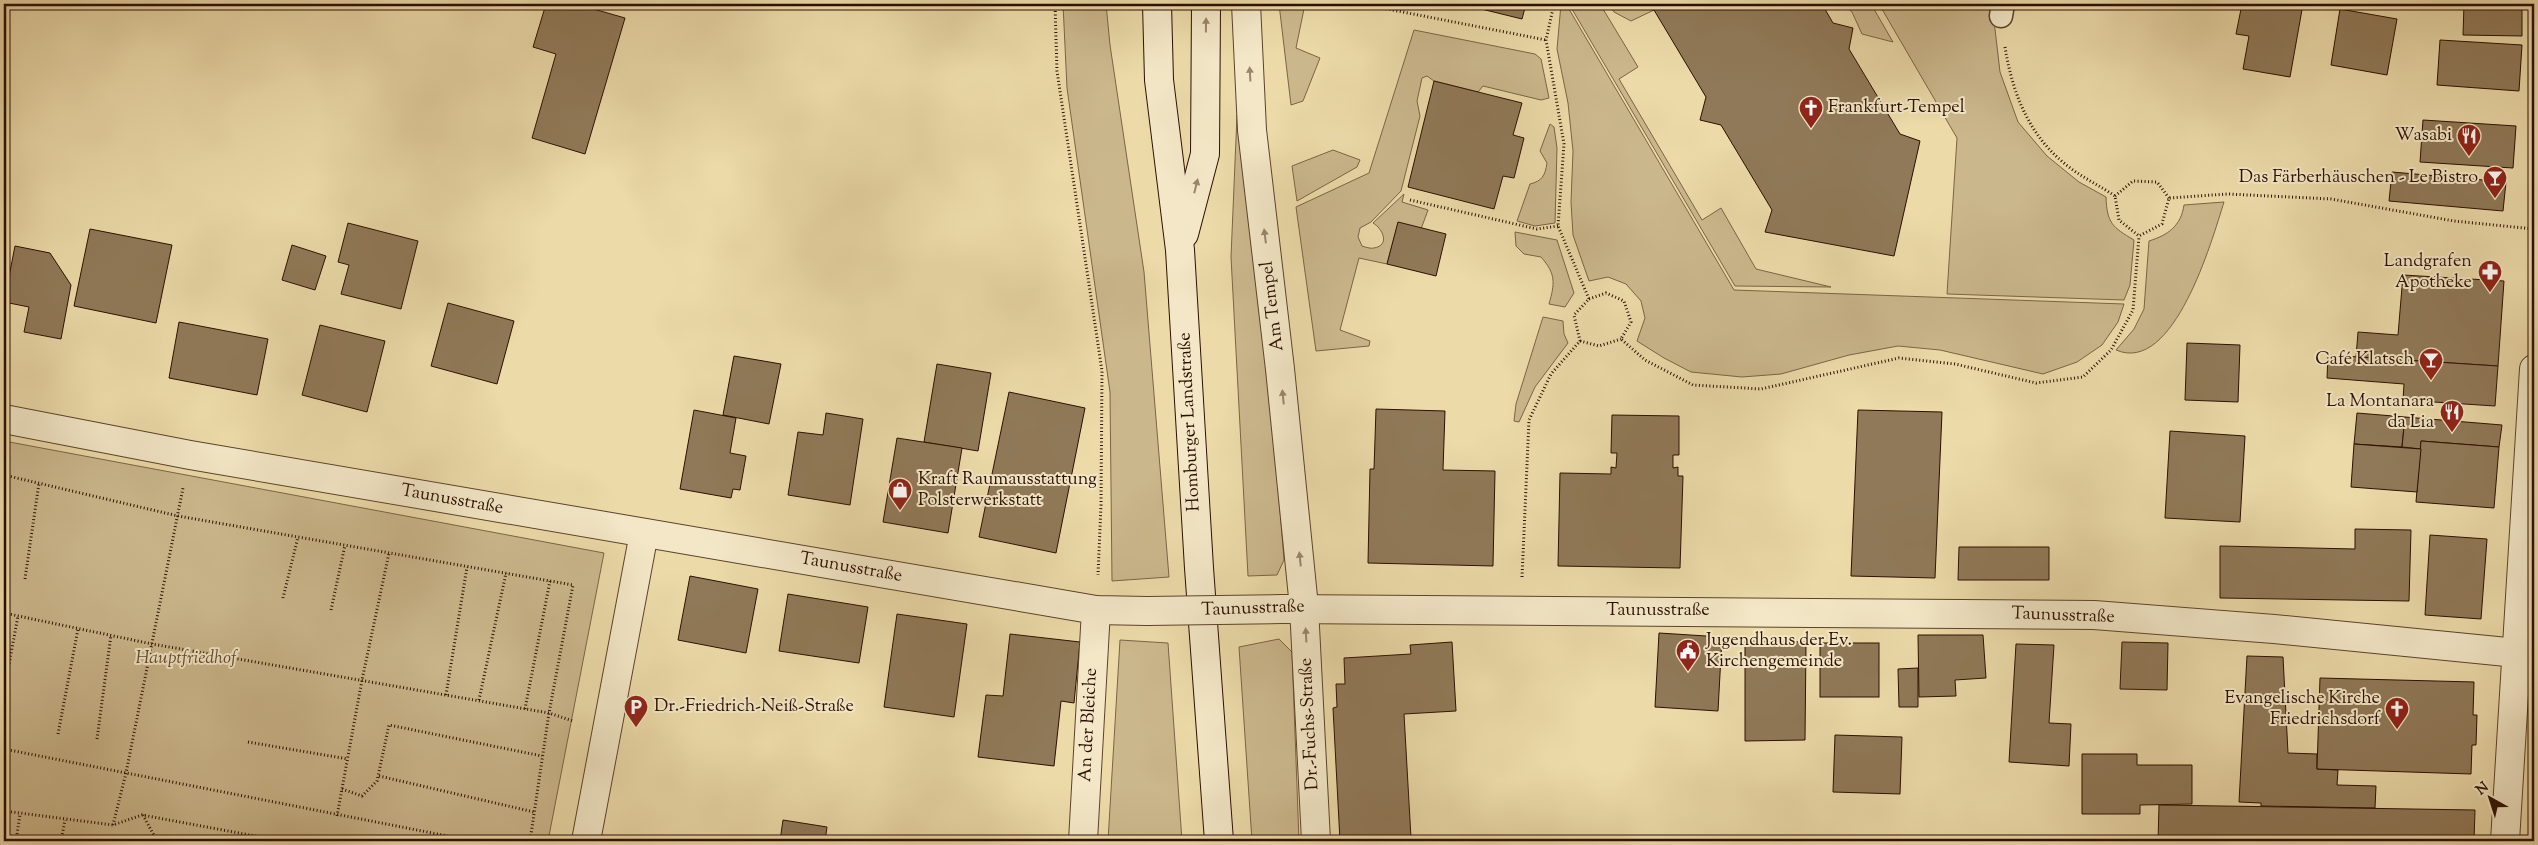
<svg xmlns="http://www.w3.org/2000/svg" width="2538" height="845" viewBox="0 0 2538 845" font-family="'Sorts Mill Goudy',serif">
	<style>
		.green { fill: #cbb78c; stroke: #7c6346 }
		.building { fill: #907958; stroke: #2c0f00 }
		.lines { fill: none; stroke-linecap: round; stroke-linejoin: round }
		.lane-casing { stroke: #5c422a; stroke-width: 25 }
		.street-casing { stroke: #5c422a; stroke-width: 30 }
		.secondary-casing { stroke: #2c0f00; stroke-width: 30 }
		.path { stroke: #2c0f00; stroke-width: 3; stroke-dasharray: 1 2.5; stroke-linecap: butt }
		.lane { stroke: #f3e7c7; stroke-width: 22 }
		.street { stroke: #f3e7c7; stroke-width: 28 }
		.secondary { stroke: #f3e7c7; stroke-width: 28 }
		.street-bridge-casing { stroke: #5c422a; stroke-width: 30; stroke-linecap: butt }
		.street-bridge { stroke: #f3e7c7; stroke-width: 28 }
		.oneway { fill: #99866d }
		.labels { text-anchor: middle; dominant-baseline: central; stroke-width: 4; stroke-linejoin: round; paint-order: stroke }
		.poi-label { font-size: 18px; fill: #2c0f00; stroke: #f3e7c7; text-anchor: end }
		.street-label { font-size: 18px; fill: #2c0f00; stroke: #f3e7c7 }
		.park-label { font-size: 18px; font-style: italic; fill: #644a31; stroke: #f3e7c7 }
	</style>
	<rect width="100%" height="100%" fill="#ecdaa9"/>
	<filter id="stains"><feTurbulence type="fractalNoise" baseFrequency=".004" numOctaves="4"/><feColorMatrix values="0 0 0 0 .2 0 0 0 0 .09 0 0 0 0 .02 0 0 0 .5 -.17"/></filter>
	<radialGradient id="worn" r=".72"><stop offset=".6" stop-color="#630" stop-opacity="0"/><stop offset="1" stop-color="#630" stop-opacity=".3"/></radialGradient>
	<!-- green -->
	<g class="green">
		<polygon points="1063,4 1106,4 1110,45 1144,272 1169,577 1112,581 1110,392 1067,88"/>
		<polygon points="1279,4 1305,4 1296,48 1320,58 1303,101 1291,105"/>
		<polygon points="1561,4 1566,4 1734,290 2124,304 2118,322 2102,345 2077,362 2043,374 1940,350 1898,346 1849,355 1781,374 1742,377 1691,372 1664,358 1637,341 1645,318 1641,301 1626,284 1608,277 1589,281 1573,235 1571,202 1573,151 1568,103 1557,49"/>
		<polygon points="1569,4 1600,4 1638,67 1619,79 1702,220 1721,208 1756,269 1831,287 1735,286"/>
		<polygon points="1609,4 1634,4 1634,6 1654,10 1631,21 1614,12"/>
		<polygon points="1843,4 1871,4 1893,42 1862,34 1852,12"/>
		<path d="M1879,4h115l-1,8 7,60 18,50 29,34 32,26 27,15c1,26 6,30 28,43l-4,45 -6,15 -177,-6 10,-156z"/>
		<path d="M1414,30l121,24 6,5 8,39 -8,2 -58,-14 -5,6 -44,-11 -7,-5 -5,2 -5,23 3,15 -19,75 -30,31 -11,6 -2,9 4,9c3,1 9,3 12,2 17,-3 8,-20 -1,-25l31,-29 -2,8 26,8 -7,19 -23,-6 -11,41 -28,-6 -19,72 30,11 -1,5 -53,5 -20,-144 73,-34z"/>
		<polygon points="1237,115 1269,369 1284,560 1277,575 1248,576 1231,257"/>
		<path d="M1550,124l4,3 3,21 -2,75 -20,3 -18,-5 13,-37c12,-3 15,-8 17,-21l-7,-12z"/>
		<polygon points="1333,150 1360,160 1357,167 1297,201 1292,166"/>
		<path d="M2224,202c-12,38 -50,173 -108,148l18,-21 10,-20 5,-68c19,-6 32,-15 35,-36z"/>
		<path d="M1515,232l42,8 17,53 -9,14 -16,-3c6,-21 7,-30 -8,-47l-17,-3 -8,-8z"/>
		<polygon points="1543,317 1563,321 1564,334 1568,343 1535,387 1519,422 1514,421 1516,404"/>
		<polygon points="4,441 604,553 548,841 4,841"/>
		<polygon points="1279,639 1292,652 1299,841 1252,841 1239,647"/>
		<polygon points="1120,640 1168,643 1182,841 1108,841"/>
	</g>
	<!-- building -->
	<g class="building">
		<polygon points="546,4 576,4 625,18 585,154 532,138 556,54 533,47"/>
		<polygon points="1461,4 1526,4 1522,19"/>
		<polygon points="1634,4 1822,4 1833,23 1853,28 1849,49 1900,134 1920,141 1894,256 1765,232 1772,210 1721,125 1700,120 1706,97 1654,10 1633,6"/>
		<polygon points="2242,4 2303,4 2290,77 2243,69 2249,36 2236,34"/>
		<polygon points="2464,4 2522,4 2522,36 2463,35"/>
		<polygon points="2340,9 2397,19 2387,75 2331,65"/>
		<polygon points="2440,40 2522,45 2519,91 2437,85"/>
		<polygon points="1434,81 1522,103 1513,135 1524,138 1514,178 1503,176 1494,209 1408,187"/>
		<polygon points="2423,120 2516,126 2513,168 2420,162"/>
		<polygon points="2392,172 2506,182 2503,211 2389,201"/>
		<polygon points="1398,222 1446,234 1436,276 1387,264"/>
		<polygon points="348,223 418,241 401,309 341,294 349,265 338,262"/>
		<polygon points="90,229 172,245 156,323 74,306"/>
		<polygon points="292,245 326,256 315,290 282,280"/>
		<polygon points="15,246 50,253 71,285 61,339 24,332 29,307 4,302"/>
		<polygon points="2403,275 2504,281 2498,366 2356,357 2358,332 2398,335"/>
		<polygon points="448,303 514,321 497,384 431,366"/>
		<polygon points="179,322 268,339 257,395 169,378"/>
		<polygon points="320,325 385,341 367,412 302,395"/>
		<polygon points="2187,343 2240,345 2238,402 2185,400"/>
		<polygon points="2328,355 2498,366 2495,406 2403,400 2404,384 2327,378"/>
		<polygon points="734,356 781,364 769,424 723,415"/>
		<polygon points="937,364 991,373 978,451 924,442"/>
		<polygon points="1009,392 1085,408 1056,553 979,537"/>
		<polygon points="1376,409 1445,411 1443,470 1495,471 1493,566 1368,563 1370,469 1374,469"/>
		<polygon points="694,410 736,418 730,453 746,456 740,490 733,489 731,498 680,489"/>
		<polygon points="1858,410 1942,412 1935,578 1851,576"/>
		<polygon points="826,413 863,419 850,505 788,495 798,432 823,435"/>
		<polygon points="2357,413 2405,417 2402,447 2354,444"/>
		<polygon points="1612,415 1679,416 1679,455 1673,455 1673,468 1678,467 1678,476 1683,476 1680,568 1558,566 1560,473 1611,474 1611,467 1616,468 1617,453 1611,453"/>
		<polygon points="2405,417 2502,425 2499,447 2421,441 2421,449 2402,447"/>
		<polygon points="2170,431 2245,436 2240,522 2165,518"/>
		<polygon points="897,438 962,448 948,533 883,522"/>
		<polygon points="2421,441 2499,447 2494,508 2416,502"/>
		<polygon points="2354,444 2421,449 2417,492 2351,487"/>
		<polygon points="2355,529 2411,530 2409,601 2220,598 2220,546 2355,549"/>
		<polygon points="2430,535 2487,539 2481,619 2425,615"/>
		<polygon points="1959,547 2049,547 2049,580 1958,580"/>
		<polygon points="690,576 758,589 746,653 678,640"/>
		<polygon points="788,594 868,607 859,663 779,651"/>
		<polygon points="897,614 967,624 954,717 884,707"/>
		<polygon points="1659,633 1722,637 1718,711 1655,707"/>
		<polygon points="1010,634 1080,642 1074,703 1061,701 1054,766 978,757 986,695 1003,696"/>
		<polygon points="1918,635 1983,635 1986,678 1955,680 1956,696 1919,697"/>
		<polygon points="1745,641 1806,642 1805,740 1745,741"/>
		<polygon points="1452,642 1456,711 1404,714 1411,838 1402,838 1402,841 1340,841 1333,708 1337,707 1336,684 1345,684 1344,658 1411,654 1410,645"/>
		<polygon points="2122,642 2168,643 2167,690 2120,689"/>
		<rect x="1820" y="643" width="59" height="54"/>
		<polygon points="2016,644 2054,645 2049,723 2071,724 2069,766 2009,762"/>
		<polygon points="2247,656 2283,657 2288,753 2317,754 2317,769 2338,770 2337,785 2376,786 2375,808 2261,806 2261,803 2239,802"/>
		<polygon points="1918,668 1918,707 1899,707 1898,669"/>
		<polygon points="2320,678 2474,682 2473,715 2477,715 2476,745 2472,745 2471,774 2317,769"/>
		<polygon points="1835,735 1902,737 1900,794 1833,792"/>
		<polygon points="2082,754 2137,754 2137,765 2192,765 2192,804 2140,805 2140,814 2082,814"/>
		<polygon points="2159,805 2475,810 2474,841 2158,841"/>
		<polygon points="783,820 827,827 825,841 780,841"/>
	</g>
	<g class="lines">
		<defs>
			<polyline id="lane" points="2001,16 2003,4"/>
			<g id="street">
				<polyline points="1246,4 1252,130 1280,369 1304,607 1316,841"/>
				<polyline points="4,419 190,455 1096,610 1147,611"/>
				<polyline points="1282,609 2094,615 2274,629 2517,653"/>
				<polyline points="586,841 644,533"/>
				<polyline points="1083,841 1096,610"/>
				<polyline points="2505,841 2534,369"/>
			</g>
			<g id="secondary">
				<polyline points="1157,4 1159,80 1180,250 1199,568 1219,841"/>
				<polyline points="1184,234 1205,154 1206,4"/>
			</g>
		</defs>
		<!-- lane casing -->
		<use href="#lane" class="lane-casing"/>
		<!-- street casing -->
		<use href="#street" class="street-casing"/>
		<!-- secondary casing -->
		<use href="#secondary" class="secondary-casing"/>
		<!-- path -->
		<g class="path">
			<polyline points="1055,4 1057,71 1102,371 1101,505 1098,575"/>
			<polyline points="1362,4 1546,40"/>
			<path d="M2005,47c7,44 23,87 59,116 15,13 35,22 51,33l4,24 20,16 23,-12 7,-26 59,-4 103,5 123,22 80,8"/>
			<polyline points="2115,196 2133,181 2157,182 2169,198"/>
			<polyline points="1410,200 1537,229 1558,226"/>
			<polyline points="1589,299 1606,293 1624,301 1631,322 1621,339 1645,360 1693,385 1761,389 1899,358 1955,364 2036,383 2083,377 2111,350 2133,310 2139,236"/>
			<polyline points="1580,341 1599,346 1621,339"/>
			<polyline points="4,475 178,516 573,585 549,713 530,841"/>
			<polyline points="1522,577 1529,420 1551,374 1580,341 1574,315 1589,299 1558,226 1564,144 1546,40 1554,4"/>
			<polyline points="25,579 39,483"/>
			<polyline points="283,598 298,537"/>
			<polyline points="331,610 345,545"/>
			<polyline points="4,613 152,644 549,713 573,721"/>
			<polyline points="4,691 18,616"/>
			<polyline points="446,695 467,567"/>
			<polyline points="479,700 506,573"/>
			<polyline points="525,709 550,581"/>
			<polyline points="58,734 78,629"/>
			<polyline points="97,739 111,635"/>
			<polyline points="248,742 348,759"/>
			<polyline points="4,749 473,841"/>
			<polyline points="379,776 534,812"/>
			<polyline points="342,789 362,796 377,781 389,725 542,756"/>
			<polyline points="4,811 113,825 142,815 282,841"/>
			<polyline points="143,815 157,841"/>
			<polyline points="337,816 362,680 389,553"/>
			<polyline points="113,825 126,773 183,488"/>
			<polyline points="16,841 20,814"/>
			<polyline points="61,841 65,820"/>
		</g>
		<!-- lane -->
		<use href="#lane" class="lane"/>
		<!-- street -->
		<use href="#street" class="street"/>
		<!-- secondary -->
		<use href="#secondary" class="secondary"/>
		<defs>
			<polyline id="street-bridge" points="1147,611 1282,609"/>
		</defs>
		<!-- street-bridge casing -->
		<use href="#street-bridge" class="street-bridge-casing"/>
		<!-- street-bridge -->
		<use href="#street-bridge" class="street-bridge"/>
	</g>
	<!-- one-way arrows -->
	<defs><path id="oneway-solid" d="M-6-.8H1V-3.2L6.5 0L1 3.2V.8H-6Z" transform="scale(1.25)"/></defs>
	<g class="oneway">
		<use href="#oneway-solid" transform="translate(1206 25) rotate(-89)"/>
		<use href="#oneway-solid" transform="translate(1250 74) rotate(-93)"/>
		<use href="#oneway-solid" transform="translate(1196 186) rotate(-76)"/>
		<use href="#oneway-solid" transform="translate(1265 236) rotate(-97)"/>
		<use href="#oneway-solid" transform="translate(1283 397) rotate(-96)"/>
		<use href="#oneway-solid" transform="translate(1300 559) rotate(-96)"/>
		<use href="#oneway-solid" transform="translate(1306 635) rotate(-93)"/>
	</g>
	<!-- icons -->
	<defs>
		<symbol id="church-pin" viewBox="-11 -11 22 30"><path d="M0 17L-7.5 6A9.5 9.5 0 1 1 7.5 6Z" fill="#8f2418" stroke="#f3e7c7"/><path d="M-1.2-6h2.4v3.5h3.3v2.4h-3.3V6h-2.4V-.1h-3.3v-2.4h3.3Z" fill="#fff"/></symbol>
		<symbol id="restaurant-pin" viewBox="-11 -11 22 30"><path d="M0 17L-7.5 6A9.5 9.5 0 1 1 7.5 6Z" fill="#8f2418" stroke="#f3e7c7"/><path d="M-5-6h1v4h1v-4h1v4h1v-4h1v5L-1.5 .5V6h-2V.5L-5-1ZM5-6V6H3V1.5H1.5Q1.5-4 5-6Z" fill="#fff"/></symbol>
		<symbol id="bar-pin" viewBox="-11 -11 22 30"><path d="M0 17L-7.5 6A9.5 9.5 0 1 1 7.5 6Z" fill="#8f2418" stroke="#f3e7c7"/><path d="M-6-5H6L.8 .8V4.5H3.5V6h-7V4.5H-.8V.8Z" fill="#fff"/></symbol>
		<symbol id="pharmacy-pin" viewBox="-11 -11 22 30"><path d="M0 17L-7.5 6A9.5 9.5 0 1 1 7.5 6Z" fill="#8f2418" stroke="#f3e7c7"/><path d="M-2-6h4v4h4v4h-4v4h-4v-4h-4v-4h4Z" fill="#fff"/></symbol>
		<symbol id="shop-pin" viewBox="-11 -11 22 30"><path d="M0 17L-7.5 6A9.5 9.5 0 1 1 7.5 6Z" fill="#8f2418" stroke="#f3e7c7"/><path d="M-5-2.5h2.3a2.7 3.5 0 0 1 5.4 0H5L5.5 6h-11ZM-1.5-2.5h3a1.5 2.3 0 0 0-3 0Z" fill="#fff"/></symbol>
		<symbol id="civic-pin" viewBox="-11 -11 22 30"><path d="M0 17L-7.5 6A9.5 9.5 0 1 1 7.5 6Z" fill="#8f2418" stroke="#f3e7c7"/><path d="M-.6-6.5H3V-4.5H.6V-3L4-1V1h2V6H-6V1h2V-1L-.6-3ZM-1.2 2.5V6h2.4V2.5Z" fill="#fff"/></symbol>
		<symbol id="parking-pin" viewBox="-11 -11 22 30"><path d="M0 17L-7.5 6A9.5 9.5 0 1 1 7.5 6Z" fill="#8f2418" stroke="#f3e7c7"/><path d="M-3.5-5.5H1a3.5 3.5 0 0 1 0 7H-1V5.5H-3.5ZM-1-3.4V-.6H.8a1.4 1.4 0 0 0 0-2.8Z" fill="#fff"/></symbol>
	</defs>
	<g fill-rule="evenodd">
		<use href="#church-pin" x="1797" y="94" width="28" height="38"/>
		<use href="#restaurant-pin" x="2455" y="122" width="28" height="38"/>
		<use href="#bar-pin" x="2481" y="164" width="28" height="38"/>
		<use href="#pharmacy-pin" x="2476" y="258" width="28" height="38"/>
		<use href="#bar-pin" x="2417" y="346" width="28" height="38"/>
		<use href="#restaurant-pin" x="2438" y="398" width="28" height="38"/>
		<use href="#shop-pin" x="886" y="476" width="28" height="38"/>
		<use href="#civic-pin" x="1674" y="637" width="28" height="38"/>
		<use href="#parking-pin" x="622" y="693" width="28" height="38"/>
		<use href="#church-pin" x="2383" y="695" width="28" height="38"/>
	</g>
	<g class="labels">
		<!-- poi labels -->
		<g class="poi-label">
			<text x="1828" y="108" text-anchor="start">Frankfurt-Tempel</text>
			<text x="2452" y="136">Wasabi</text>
			<text x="2478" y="178">Das Färberhäuschen - Le Bistro</text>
			<text x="2472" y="262">Landgrafen<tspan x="2472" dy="21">Apotheke</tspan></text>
			<text x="2414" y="360">Café Klatsch</text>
			<text x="2434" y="402">La Montanara<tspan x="2434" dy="21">da Lia</tspan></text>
			<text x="918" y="480" text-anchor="start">Kraft Raumausstattung<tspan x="918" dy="21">Polsterwerkstatt</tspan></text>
			<text x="1706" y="641" text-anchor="start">Jugendhaus der Ev.<tspan x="1706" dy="21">Kirchengemeinde</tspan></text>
			<text x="2380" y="699">Evangelische Kirche<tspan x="2380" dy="21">Friedrichsdorf</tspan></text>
			<text x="654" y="707" text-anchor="start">Dr.-Friedrich-Neiß-Straße</text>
		</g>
		<!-- street labels -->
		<g class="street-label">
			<text transform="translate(1273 306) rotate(-97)">Am Tempel</text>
			<text transform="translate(1190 422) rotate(-93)">Homburger Landstraße</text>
			<text transform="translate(452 500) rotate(10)">Taunusstraße</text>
			<text transform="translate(851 568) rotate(10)">Taunusstraße</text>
			<text transform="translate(1253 609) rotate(-2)">Taunusstraße</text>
			<text x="1658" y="611">Taunusstraße</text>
			<text transform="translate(2063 616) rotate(2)">Taunusstraße</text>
			<text transform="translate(1310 724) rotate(-93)">Dr.-Fuchs-Straße</text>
			<text transform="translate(1089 725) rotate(-87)">An der Bleiche</text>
		</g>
		<!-- park labels -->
		<g class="park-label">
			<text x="186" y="659">Hauptfriedhof</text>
		</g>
	</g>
	<!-- margin -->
	<rect width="2538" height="845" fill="none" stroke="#ecdaa9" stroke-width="20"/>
	<rect x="5" y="5" width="2528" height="835" fill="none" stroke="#2c0f00" stroke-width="2.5"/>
	<rect x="10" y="10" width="2518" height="825" fill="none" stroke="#2c0f00"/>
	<!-- north arrow -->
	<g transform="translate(2490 798) rotate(321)" stroke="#f3e7c7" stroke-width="4" paint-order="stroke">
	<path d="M0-4L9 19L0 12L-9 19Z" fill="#2c0f00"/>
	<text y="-8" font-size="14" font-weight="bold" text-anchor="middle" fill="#2c0f00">N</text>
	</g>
	<rect width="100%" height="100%" filter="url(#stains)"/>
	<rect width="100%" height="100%" fill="url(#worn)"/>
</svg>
